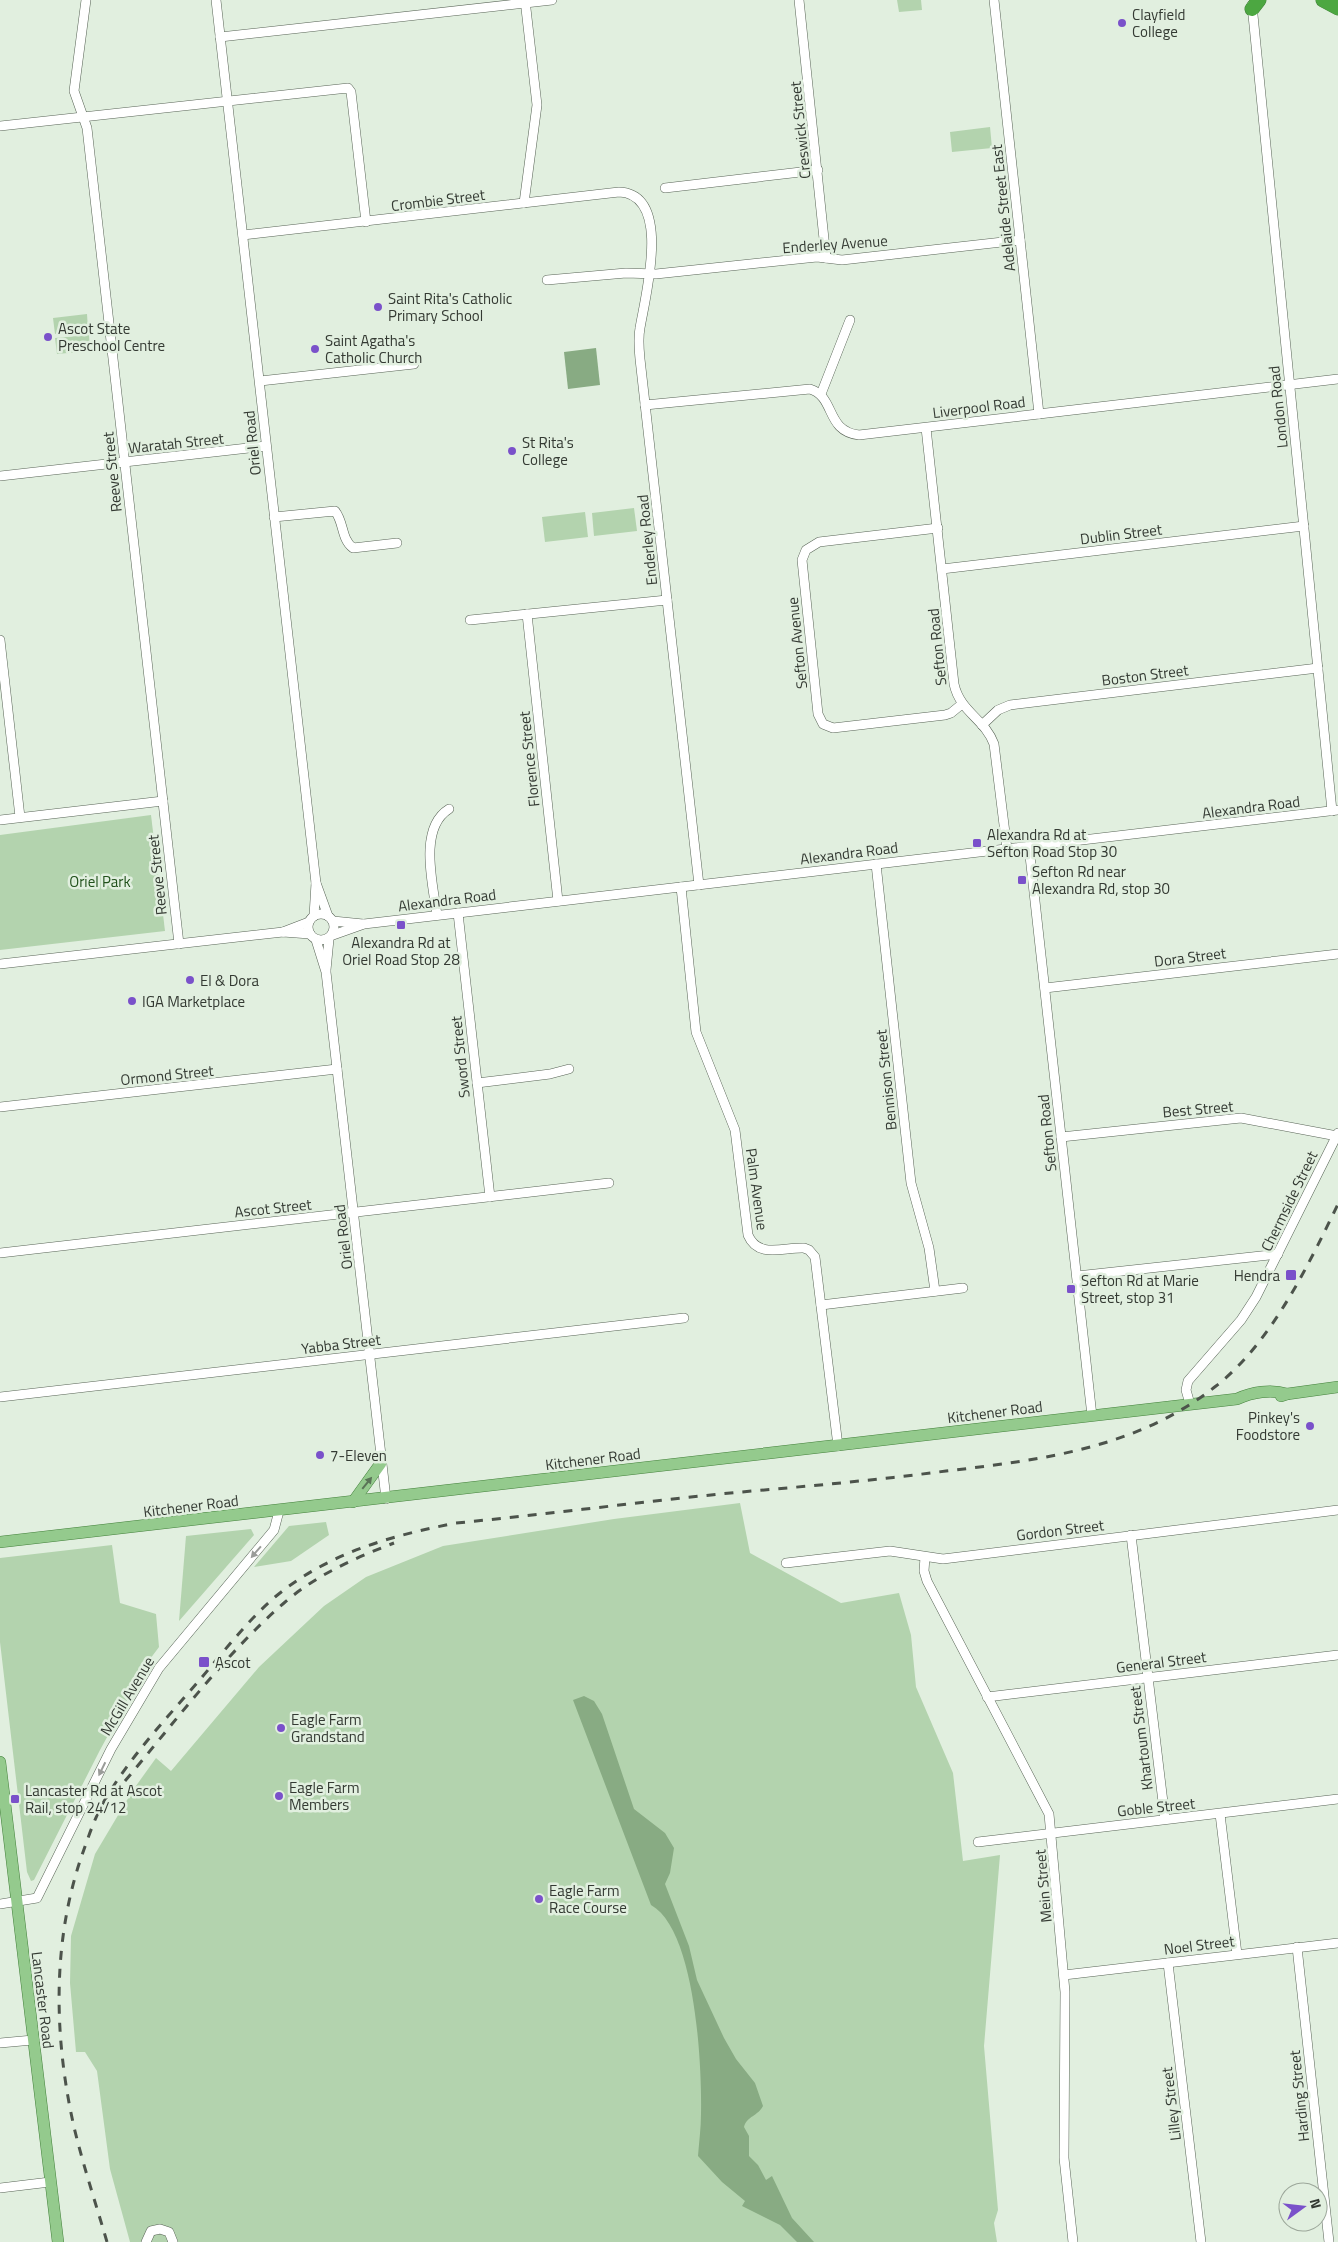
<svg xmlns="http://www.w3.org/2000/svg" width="1338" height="2242" viewBox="0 0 1338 2242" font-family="'Titillium Web',sans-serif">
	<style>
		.green { fill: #b3d3ae }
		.water { fill: #88ab83 }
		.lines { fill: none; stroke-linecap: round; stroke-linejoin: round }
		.minor-casing { stroke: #586456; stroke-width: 10 }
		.major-casing { stroke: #44813c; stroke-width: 12 }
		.highway-casing { stroke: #44813c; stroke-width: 15 }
		.minor { stroke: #fff; stroke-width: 9 }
		.major { stroke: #94ca8d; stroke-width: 11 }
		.highway { stroke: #4ca741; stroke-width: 14 }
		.rail { stroke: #4c534b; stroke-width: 3; stroke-dasharray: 9 9; stroke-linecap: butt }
		.oneway { fill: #5a7457 }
		.oneway2 { fill: #9a9c99 }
		.poi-dot { fill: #7a51ca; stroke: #e1efdf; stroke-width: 2 }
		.labels { text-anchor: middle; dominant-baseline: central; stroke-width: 5; stroke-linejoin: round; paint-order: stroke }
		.poi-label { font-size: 15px; fill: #343a33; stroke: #e1efdf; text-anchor: start }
		.street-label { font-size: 15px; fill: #343a33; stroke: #e1efdf }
		.park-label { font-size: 15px; fill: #21511b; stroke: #e1efdf }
	</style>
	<rect width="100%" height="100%" fill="#e1efdf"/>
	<!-- green -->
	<g class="green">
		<polygon points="897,0 921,0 922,10 899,12"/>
		<polygon points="990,127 992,148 952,152 950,132"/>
		<polygon points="87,314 88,330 55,334 53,318"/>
		<polygon points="89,335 90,351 57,354 55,338"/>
		<polygon points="634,508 637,531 594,536 592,513"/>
		<polygon points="585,512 588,537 545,542 542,517"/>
		<polygon points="151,815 165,931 0,950 0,835"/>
		<polygon points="740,1503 750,1553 841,1603 899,1593 911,1635 916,1687 953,1773 963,1861 1000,1855 984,2046 998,2210 994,2223 997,2242 130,2242 110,2169 97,2071 85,2052 76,2052 70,1983 71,1936 95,1854 133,1790 156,1758 171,1771 259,1667 324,1606 366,1577 443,1546 614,1519"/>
		<polygon points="326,1522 329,1535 291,1561 254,1567 289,1526"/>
		<polygon points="251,1529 254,1535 179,1621 186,1536"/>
		<polygon points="112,1545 120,1603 156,1614 159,1647 150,1659 100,1750 34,1880 31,1881 27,1872 0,1642 0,1558"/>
	</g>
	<!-- water -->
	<g class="water">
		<polygon points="596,348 600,385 568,389 564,352"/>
		<path d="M584,1696l10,5 8,13 32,95 31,24 9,15 -4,25 -5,11 24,62 8,34 27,58 12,21 19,24 8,23c-5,10 -16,10 -19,21l5,9v20l9,9 8,15 6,-4 20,42 22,24h-17l-17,-17 -38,-19 3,-5 -23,-19 -24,-26c1,-14 3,-28 3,-42 1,-47 -5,-184 -50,-209l-78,-205z"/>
	</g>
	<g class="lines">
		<defs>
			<g id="minor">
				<polyline points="86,0 74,91 87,128 179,944"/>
				<polyline points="216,0 316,883 314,916"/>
				<polyline points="799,0 826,258"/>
				<polyline points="994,0 1039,414"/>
				<polyline points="1252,5 1332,811"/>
				<polyline points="220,37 552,0"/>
				<polyline points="0,126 348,88 351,92 366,222"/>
				<polyline points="665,188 818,170"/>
				<polyline points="524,203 537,105 525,0"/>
				<path d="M243,235l376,-43c54,2 26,105 21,136 -2,10 -1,21 0,31l59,526"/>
				<polyline points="547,280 626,273 656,274 817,257 842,260 1020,240"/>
				<polyline points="260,381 414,364"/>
				<polyline points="821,394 850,320"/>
				<path d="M645,405l165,-16c26,8 15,42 49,46l479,-56"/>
				<path d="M926,428l28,256c6,28 31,35 40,60l13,105"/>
				<polyline points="0,476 266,446"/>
				<path d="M274,517l61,-6c9,11 6,28 18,37l44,-5"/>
				<polyline points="938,528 819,542 806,550 802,560 818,714 823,724 833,728 945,715 951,713 962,704"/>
				<polyline points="942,569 1304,526"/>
				<polyline points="527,614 558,901"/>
				<polyline points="470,620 667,600"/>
				<polyline points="0,640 20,817"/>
				<polyline points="982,725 998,710 1010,705 1318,668"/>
				<polyline points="0,820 163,801"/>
				<polyline points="1029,847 1092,1416"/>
				<polyline points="876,864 911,1183 929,1248 935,1291"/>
				<polyline points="316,883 328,916"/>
				<path d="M681,887l15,145 39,98 13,105c10,24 36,12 56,13l5,2 6,7 23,189"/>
				<polyline points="458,913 490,1197"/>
				<circle cx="321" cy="927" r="13"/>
				<path d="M437,915c-4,-30 -19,-87 12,-106"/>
				<polyline points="333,921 363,924"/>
				<polyline points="283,932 309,922"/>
				<polyline points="333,935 364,924 1338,810"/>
				<polyline points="316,940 326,972 386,1499"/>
				<polyline points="0,964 283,932 310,934"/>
				<polyline points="326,970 329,939"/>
				<polyline points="1045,988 1338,954"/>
				<polyline points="477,1083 550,1074 569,1069"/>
				<polyline points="0,1107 337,1069"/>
				<polyline points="1061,1137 1241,1118 1337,1136"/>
				<polyline points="0,1253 609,1183"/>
				<polyline points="1077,1276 1278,1254"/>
				<polyline points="821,1305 963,1288"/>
				<polyline points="0,1397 684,1318"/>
				<polyline points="1190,1404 1186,1390 1188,1381 1241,1320 1256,1297 1338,1133"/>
				<polyline points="1131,1535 1165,1819"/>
				<polyline points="925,1557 924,1571 927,1581 1049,1814 1065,1992 1064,2158 1073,2242"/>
				<polyline points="786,1563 890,1551 943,1559 1338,1510"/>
				<polyline points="987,1697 1338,1655"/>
				<polyline points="1220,1814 1237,1954"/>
				<polyline points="978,1842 1338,1799"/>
				<polyline points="0,1904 37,1898 111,1749 159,1668 274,1530 279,1511"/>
				<polyline points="1297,1947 1329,2242"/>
				<polyline points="1168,1963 1201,2242"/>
				<polyline points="1064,1975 1338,1943"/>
				<polyline points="0,2043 33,2040"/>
				<polyline points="0,2188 50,2182"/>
				<polyline points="146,2242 151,2231 160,2229 169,2232 173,2242"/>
			</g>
			<g id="major">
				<polyline points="1281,1396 1287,1394 1338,1387"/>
				<polyline points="353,1502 381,1463"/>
				<path d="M0,1542l1237,-143c15,-7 34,-10 50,-5"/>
				<polyline points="0,1762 58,2242"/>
			</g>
			<g id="highway">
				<polyline points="1323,0 1338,8"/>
				<polyline points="1252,9 1259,0"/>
			</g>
		</defs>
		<!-- minor casing -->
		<use href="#minor" class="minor-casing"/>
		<!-- major casing -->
		<use href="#major" class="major-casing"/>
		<!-- highway casing -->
		<use href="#highway" class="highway-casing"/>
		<!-- minor -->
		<use href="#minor" class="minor"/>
		<!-- major -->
		<use href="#major" class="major"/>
		<!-- highway -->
		<use href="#highway" class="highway"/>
		<!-- rail -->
		<g class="rail">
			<path d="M125,1781c49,-58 102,-129 159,-178 32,-28 71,-45 110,-60"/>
			<path d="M107,2242c-11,-38 -24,-77 -33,-115 -20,-89 -22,-183 7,-269 7,-20 14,-42 25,-60 25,-42 59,-78 91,-115 25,-29 49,-61 78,-86 53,-44 115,-61 181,-74 95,-9 190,-22 285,-31 69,-6 137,-12 205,-21 96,-11 192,-23 270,-85 55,-43 92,-120 122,-182"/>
		</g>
	</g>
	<!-- one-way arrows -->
	<defs><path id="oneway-solid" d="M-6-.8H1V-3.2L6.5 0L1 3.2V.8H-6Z" transform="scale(1.25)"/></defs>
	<use class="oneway" href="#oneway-solid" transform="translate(367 1483) rotate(-51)"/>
	<g class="oneway2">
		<use href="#oneway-solid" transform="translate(256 1552) rotate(131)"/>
		<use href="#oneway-solid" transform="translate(102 1769) rotate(116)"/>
	</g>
	<!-- markers -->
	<g class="poi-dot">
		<circle cx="1122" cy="23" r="5"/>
		<circle cx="378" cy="307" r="5"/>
		<circle cx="48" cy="337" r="5"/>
		<circle cx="315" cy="349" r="5"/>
		<circle cx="512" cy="451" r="5"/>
		<rect x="972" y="838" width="10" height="10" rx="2.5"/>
		<rect x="1017" y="875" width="10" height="10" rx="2.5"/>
		<rect x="396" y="920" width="10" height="10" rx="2.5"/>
		<circle cx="190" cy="980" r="5"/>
		<circle cx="132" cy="1001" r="5"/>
		<rect x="1285" y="1269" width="12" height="12" rx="2.5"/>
		<rect x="1066" y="1284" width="10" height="10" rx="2.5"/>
		<circle cx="1310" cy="1426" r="5"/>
		<circle cx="320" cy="1455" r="5"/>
		<rect x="198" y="1656" width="12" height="12" rx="2.5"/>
		<circle cx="281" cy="1728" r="5"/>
		<circle cx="279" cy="1796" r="5"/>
		<rect x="10" y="1794" width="10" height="10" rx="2.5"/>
		<circle cx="539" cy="1899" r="5"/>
	</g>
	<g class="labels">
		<!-- poi labels -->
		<g class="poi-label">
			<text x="1132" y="14">Clayfield<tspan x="1132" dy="17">College</tspan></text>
			<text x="388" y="298">Saint Rita's Catholic<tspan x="388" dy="17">Primary School</tspan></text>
			<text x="58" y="328">Ascot State<tspan x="58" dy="17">Preschool Centre</tspan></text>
			<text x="325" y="340">Saint Agatha's<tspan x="325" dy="17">Catholic Church</tspan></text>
			<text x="522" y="442">St Rita's<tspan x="522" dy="17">College</tspan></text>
			<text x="987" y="834">Alexandra Rd at<tspan x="987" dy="17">Sefton Road Stop 30</tspan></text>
			<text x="1032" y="871">Sefton Rd near<tspan x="1032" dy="17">Alexandra Rd, stop 30</tspan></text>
			<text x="401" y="942" text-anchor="middle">Alexandra Rd at<tspan x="401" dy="17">Oriel Road Stop 28</tspan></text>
			<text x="200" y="980">El &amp; Dora</text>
			<text x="142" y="1001">IGA Marketplace</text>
			<text x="1280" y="1275" text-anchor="end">Hendra</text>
			<text x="1081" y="1280">Sefton Rd at Marie<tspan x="1081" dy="17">Street, stop 31</tspan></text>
			<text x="1300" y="1417" text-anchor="end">Pinkey's<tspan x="1300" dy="17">Foodstore</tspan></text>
			<text x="330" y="1455">7-Eleven</text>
			<text x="215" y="1662">Ascot</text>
			<text x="291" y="1719">Eagle Farm<tspan x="291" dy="17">Grandstand</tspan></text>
			<text x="289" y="1787">Eagle Farm<tspan x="289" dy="17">Members</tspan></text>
			<text x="25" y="1790">Lancaster Rd at Ascot<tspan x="25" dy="17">Rail, stop 24/12</tspan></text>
			<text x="549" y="1890">Eagle Farm<tspan x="549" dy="17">Race Course</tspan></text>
		</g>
		<!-- street labels -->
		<g class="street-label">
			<text transform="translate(800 130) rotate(-96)">Creswick Street</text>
			<text transform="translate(438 200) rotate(-7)">Crombie Street</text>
			<text transform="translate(1003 208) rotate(-96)">Adelaide Street East</text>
			<text transform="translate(835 244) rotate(-4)">Enderley Avenue</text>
			<text transform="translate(979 407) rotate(-7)">Liverpool Road</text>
			<text transform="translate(1278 407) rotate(-96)">London Road</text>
			<text transform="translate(176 443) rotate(-6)">Waratah Street</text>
			<text transform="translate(252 443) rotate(-96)">Oriel Road</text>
			<text transform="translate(112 472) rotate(-96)">Reeve Street</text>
			<text transform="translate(1121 534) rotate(-7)">Dublin Street</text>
			<text transform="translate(647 540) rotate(-96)">Enderley Road</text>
			<text transform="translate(797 643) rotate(-96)">Sefton Avenue</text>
			<text transform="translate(937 647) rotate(-96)">Sefton Road</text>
			<text transform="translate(1145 675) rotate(-7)">Boston Street</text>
			<text transform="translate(529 759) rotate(-96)">Florence Street</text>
			<text transform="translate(1251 807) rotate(-7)">Alexandra Road</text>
			<text transform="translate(849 853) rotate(-7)">Alexandra Road</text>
			<text transform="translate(157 875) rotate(-96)">Reeve Street</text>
			<text transform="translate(447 900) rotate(-7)">Alexandra Road</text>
			<text transform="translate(1190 957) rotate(-7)">Dora Street</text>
			<text transform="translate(460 1057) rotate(-96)">Sword Street</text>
			<text transform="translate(167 1075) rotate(-6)">Ormond Street</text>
			<text transform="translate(886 1080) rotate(-96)">Bennison Street</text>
			<text transform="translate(1198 1109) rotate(-5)">Best Street</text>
			<text transform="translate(1047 1133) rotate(-96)">Sefton Road</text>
			<text transform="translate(757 1189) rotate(82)">Palm Avenue</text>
			<text transform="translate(1289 1201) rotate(-64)">Chermside Street</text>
			<text transform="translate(273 1208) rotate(-6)">Ascot Street</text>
			<text transform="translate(343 1237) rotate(-97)">Oriel Road</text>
			<text transform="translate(341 1344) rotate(-7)">Yabba Street</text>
			<text transform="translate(995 1412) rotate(-7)">Kitchener Road</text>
			<text transform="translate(593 1459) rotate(-7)">Kitchener Road</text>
			<text transform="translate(191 1506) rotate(-7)">Kitchener Road</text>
			<text transform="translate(1060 1530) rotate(-7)">Gordon Street</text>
			<text transform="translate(1161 1662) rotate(-7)">General Street</text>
			<text transform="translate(127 1696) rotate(-59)">McGill Avenue</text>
			<text transform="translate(1141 1738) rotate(-97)">Khartoum Street</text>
			<text transform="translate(1156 1807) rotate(-6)">Goble Street</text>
			<text transform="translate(1043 1886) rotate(-95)">Mein Street</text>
			<text transform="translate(1199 1945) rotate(-7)">Noel Street</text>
			<text transform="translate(43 2000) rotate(83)">Lancaster Road</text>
			<text transform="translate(1299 2096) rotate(-96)">Harding Street</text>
			<text transform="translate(1171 2104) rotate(-97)">Lilley Street</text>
		</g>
		<!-- park labels -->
		<g class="park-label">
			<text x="100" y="881">Oriel Park</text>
		</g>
	</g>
	<!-- north arrow -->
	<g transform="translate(1303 2207) rotate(75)"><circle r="24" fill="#e1efdf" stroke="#9ca79a"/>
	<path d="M0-4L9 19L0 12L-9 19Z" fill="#7a51ca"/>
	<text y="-8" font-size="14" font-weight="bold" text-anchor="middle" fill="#343a33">N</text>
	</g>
</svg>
